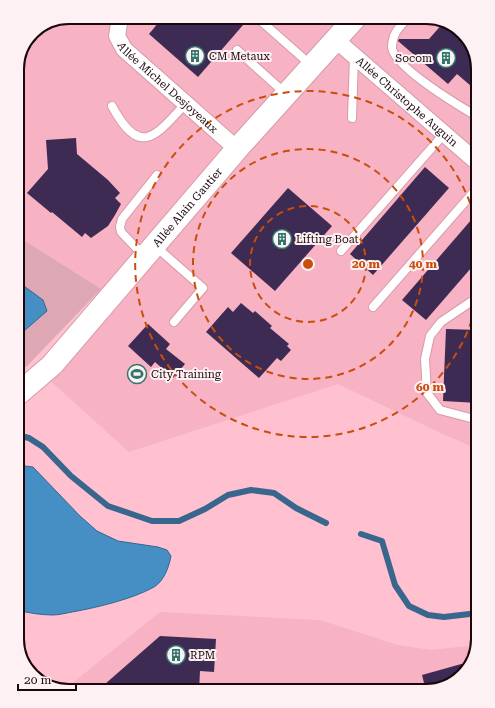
<svg xmlns="http://www.w3.org/2000/svg" width="495" height="708" viewBox="0 0 495 708" font-family="'Roboto Serif',serif">
	<style>
		.built { fill: #f7b2c3 }
		.green { fill: #dda7b4 }
		.water { fill: #458fc4; stroke: #38668d }
		.lines { fill: none; stroke-linecap: round; stroke-linejoin: round }
		.stream { stroke: #38668d; stroke-width: 6 }
		.building { fill: #3d2b54 }
		.lane-casing { stroke: #d69aa9; stroke-width: 10 }
		.street-casing { stroke: #d69aa9; stroke-width: 18 }
		.secondary-casing { stroke: #d69aa9; stroke-width: 24 }
		.lane { stroke: #fff; stroke-width: 8 }
		.street { stroke: #fff; stroke-width: 16 }
		.secondary { stroke: #fff; stroke-width: 22 }
		.ring { fill: none; stroke: #c94d0c; stroke-width: 2; stroke-dasharray: 7 5 }
		.labels { text-anchor: middle; dominant-baseline: central; stroke-width: 4; stroke-linejoin: round; paint-order: stroke }
		.poi-label { font-size: 11px; fill: #1b070d; stroke: #fef1f4; text-anchor: start }
		.street-label { font-size: 11px; fill: #1b070d; stroke: #fef1f4 }
		.rim { fill: none; stroke: #1b070d; stroke-width: 2 }
		.centre { fill: #c94d0c; stroke: #fef1f4; stroke-width: 2 }
		.ring-label { font-size: 12px; text-anchor: middle; font-weight: bold; fill: #c94d0c; stroke: #fef1f4; stroke-width: 4; stroke-linejoin: round; paint-order: stroke }
	</style>
	<rect width="100%" height="100%" fill="#ffc0cf"/>
	<!-- built -->
	<g class="built">
		<polygon points="69,17 429,17 455,26 471,43 478,69 478,449 447,436 338,384 129,452 36,368 101,289 17,236 17,65 34,30"/>
		<polygon points="160,612 320,620 398,645 431,650 477,645 471,665 452,684 427,691 64,690"/>
	</g>
	<!-- green -->
	<polygon class="green" points="17,236 101,289 28,365 17,374"/>
	<!-- water -->
	<g class="water">
		<polygon points="17,281 43,300 47,311 17,337"/>
		<path d="M17,465l16,2 47,49 17,15 21,10 40,6 9,3 4,6c-2,11 -7,25 -17,31 -21,12 -59,21 -82,25 -6,1 -13,3 -19,3 -12,0 -24,-2 -36,-5z"/>
	</g>
	<g class="lines">
		<!-- stream -->
		<g class="stream">
			<polyline points="17,435 29,438 43,447 71,476 108,506 152,521 179,521 205,509 228,495 251,490 274,493 296,508 326,523"/>
			<polyline points="361,534 382,541 395,585 409,606 428,615 444,617 478,613"/>
		</g>
	</g>
	<!-- building -->
	<g class="building">
		<polygon points="163,17 250,17 198,77 149,34"/>
		<polygon points="444,22 455,26 471,43 478,69 478,92 457,74 448,84 398,41 399,39 429,39"/>
		<polygon points="76,138 77,154 108,180 120,193 115,198 121,204 115,215 108,226 91,238 85,233 82,237 52,212 51,213 27,193 48,169 46,140"/>
		<polygon points="425,167 449,188 373,275 350,254"/>
		<polygon points="288,188 332,226 275,291 231,253"/>
		<polygon points="478,212 478,260 426,320 402,300"/>
		<polygon points="241,303 253,313 255,311 272,326 270,328 289,344 287,346 291,350 281,361 277,358 259,378 206,332 228,307 233,312"/>
		<polygon points="148,324 170,344 166,349 185,364 173,378 155,362 151,367 128,346"/>
		<polygon points="446,329 478,330 478,403 443,401"/>
		<polygon points="160,636 216,639 214,672 200,671 199,691 97,691"/>
		<polygon points="472,661 471,665 452,684 426,691 422,675"/>
	</g>
	<g class="lines">
		<defs>
			<g id="lane">
				<path d="M408,17c-8,11 -15,14 -16,29 -2,19 69,61 86,71"/>
				<polyline points="261,21 312,66"/>
				<polyline points="237,50 286,94"/>
				<path d="M112,106c28,52 43,31 74,-3"/>
				<polyline points="352,118 354,56"/>
				<polyline points="155,246 203,288 174,322"/>
				<polyline points="341,251 444,134"/>
				<polyline points="144,256 121,232 120,227 122,219 157,175"/>
				<polyline points="373,307 478,187"/>
				<polyline points="478,420 440,410 427,393 425,359 430,336 441,322 478,297"/>
			</g>
			<g id="street">
				<path id="s1" d="M120,17l-3,19 7,13 113,100"/>
				<path id="s2" d="M336,40l142,123"/>
			</g>
			<g id="secondary">
				<path id="s3" d="M17,395l35,-30 185,-216 119,-132"/>
			</g>
		</defs>
		<!-- lane casing -->
		<use href="#lane" class="lane-casing"/>
		<!-- street casing -->
		<use href="#street" class="street-casing"/>
		<!-- secondary casing -->
		<use href="#secondary" class="secondary-casing"/>
		<!-- lane -->
		<use href="#lane" class="lane"/>
		<!-- street -->
		<use href="#street" class="street"/>
		<!-- secondary -->
		<use href="#secondary" class="secondary"/>
	</g>
	<!-- distance rings -->
	<g class="ring">
		<circle cx="308" cy="264" r="58"/>
		<circle cx="308" cy="264" r="115"/>
		<path d="M478 297A173 173 0 1 1 478 231"/>
	</g>
	<!-- icons -->
	<defs>
		<symbol id="building-ring" viewBox="-11 -11 22 22"><circle r="9.5" fill="#fef1f4" stroke="#31776d" stroke-width="1.5"/><path d="M-4-6H4V6H1V3H-1V6H-4ZM-2.5-4.3h1.7v1.8h-1.7ZM.8-4.3h1.7v1.8H.8ZM-2.5-1h1.7V.8h-1.7ZM.8-1h1.7V.8H.8Z" fill="#31776d"/></symbol>
		<symbol id="stadium-ring" viewBox="-11 -11 22 22"><circle r="9.5" fill="#fef1f4" stroke="#31776d" stroke-width="1.5"/><path d="M0-5a6.5 5 0 1 0 0 10a6.5 5 0 1 0 0-10ZM-3.5-1.8h7v3.6h-7Z" fill="#31776d"/></symbol>
	</defs>
	<g fill-rule="evenodd">
		<use href="#building-ring" x="184" y="45" width="22" height="22"/>
		<use href="#building-ring" x="435" y="47" width="22" height="22"/>
		<use href="#building-ring" x="271" y="228" width="22" height="22"/>
		<use href="#stadium-ring" x="126" y="363" width="22" height="22"/>
		<use href="#building-ring" x="165" y="644" width="22" height="22"/>
	</g>
	<g class="labels">
		<!-- poi labels -->
		<g class="poi-label">
			<text x="209" y="56">CM Metaux</text>
			<text x="432" y="58" text-anchor="end">Socom</text>
			<text x="296" y="239">Lifting Boat</text>
			<text x="151" y="374">City Training</text>
			<text x="190" y="655">RPM</text>
		</g>
		<!-- street labels -->
		<g class="street-label">
			<text stroke="none"><textPath href="#s1" startOffset="92">Allée Michel Desjoyeaux</textPath></text>
			<text stroke="none"><textPath href="#s2" startOffset="94">Allée Christophe Auguin</textPath></text>
			<text stroke="none"><textPath href="#s3" startOffset="254">Allée Alain Gautier</textPath></text>
		</g>
	</g>
	<!-- crop -->
	<path d="M0 0H495V708H0ZM69 24H426A45 45 0 0 1 471 69V639A45 45 0 0 1 426 684H69A45 45 0 0 1 24 639V69A45 45 0 0 1 69 24Z" fill="#fef1f4" fill-rule="evenodd"/>
	<path class="rim" d="M69 24H426A45 45 0 0 1 471 69V639A45 45 0 0 1 426 684H69A45 45 0 0 1 24 639V69A45 45 0 0 1 69 24Z"/>
	<circle cx="308" cy="264" r="6" class="centre"/>
	<g class="ring-label">
		<text x="366" y="268">20 m</text>
		<text x="423" y="268">40 m</text>
		<text x="430" y="391">60 m</text>
	</g>
	<!-- scale -->
	<path d="M18 684v6h58v-6" fill="none" stroke="#1b070d" stroke-width="2"/>
	<text x="24" y="684" font-size="12" fill="#1b070d" stroke="#fef1f4" stroke-width="3" paint-order="stroke">20 m</text>
</svg>
